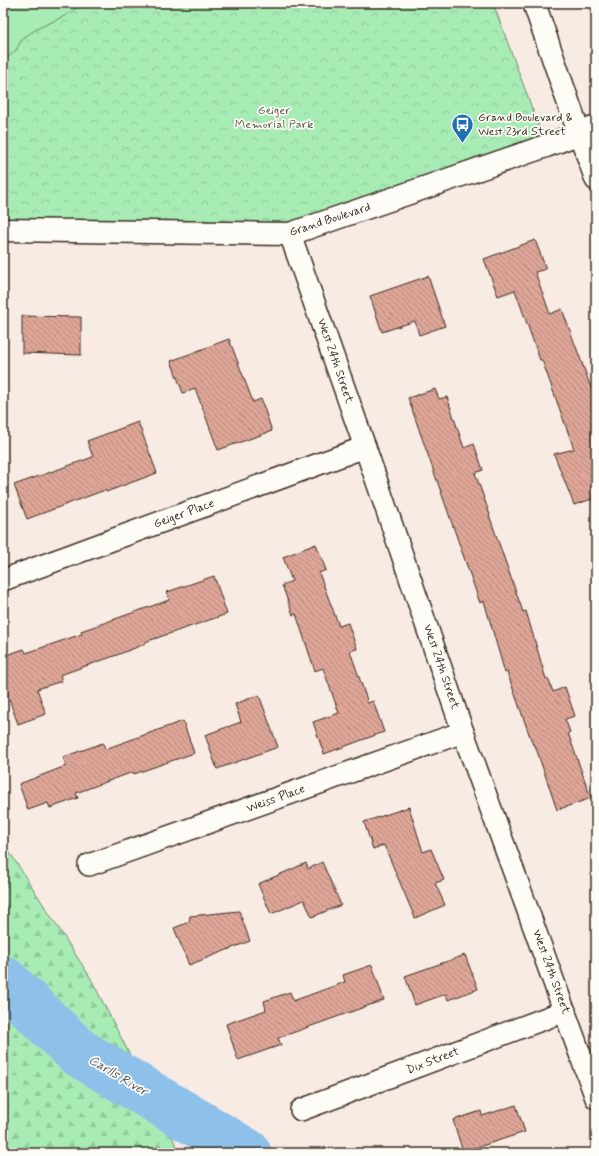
<svg xmlns="http://www.w3.org/2000/svg" width="599" height="1156" viewBox="0 0 599 1156" font-family="Mynerve,sans-serif">
	<style>
		.forest { fill: url(#forest-firs); stroke: #718a6a }
		.park { fill: url(#park-crowns); stroke: #718a6a }
		.pitch { fill: #a7ebb5; stroke: #718a6a }
		.lines { fill: none; stroke-linecap: round; stroke-linejoin: round }
		.river { stroke: #8dc1ea; stroke-width: 49 }
		.building { fill: url(#building-back-hatch); stroke: #3b2a1e }
		.street-casing { stroke: #3b2a1e; stroke-width: 24 }
		.secondary-casing { stroke: #3b2a1e; stroke-width: 25 }
		.street { stroke: #fdfcf7; stroke-width: 21 }
		.secondary { stroke: #fdfcf7; stroke-width: 22 }
		.labels { text-anchor: middle; dominant-baseline: central; stroke-width: 3.5; stroke-linejoin: round; paint-order: stroke }
		.park-label { font-size: 12px; fill: #565a44; stroke: #fdfcf7 }
		.poi-label { font-size: 12px; fill: #3b2a1e; stroke: #fdfcf7; text-anchor: start }
		.street-label { font-size: 12px; fill: #3b2a1e; stroke: #fdfcf7 }
		.water-label { font-size: 13px; font-style: italic; fill: #54575b; stroke: #fdfcf7 }
	</style>
	<defs>
		<pattern id="forest-firs" width="22" height="20" patternUnits="userSpaceOnUse"><rect width="22" height="20" fill="#a7ebb5"/><path d="M5 1l3.5 6h-7zM16 11l3.5 6h-7z" fill="#91ca9b"/></pattern>
		<pattern id="park-crowns" width="20" height="18" patternUnits="userSpaceOnUse"><rect width="20" height="18" fill="#a7ebb5"/><path d="M2 6a3 3 0 1 1 6 0M12 15a3 3 0 1 1 6 0" fill="none" stroke="#91ca9b"/></pattern>
		<pattern id="building-back-hatch" width="6" height="6" patternUnits="userSpaceOnUse"><rect width="6" height="6" fill="#dea698"/><path d="M-1 5l2 2M0 0l6 6M5-1l2 2" fill="none" stroke="#b5877b"/></pattern>
	</defs>
	<rect width="100%" height="100%" fill="#f7ebe4"/>
	<filter id="ink" filterUnits="userSpaceOnUse"><feTurbulence type="fractalNoise" baseFrequency=".025" numOctaves="2"/><feDisplacementMap in="SourceGraphic" scale="8" xChannelSelector="R" yChannelSelector="G"/><feConvolveMatrix kernelMatrix="1 2 1 2 8 2 1 2 1" color-interpolation-filters="sRGB"/></filter>
	<g filter="url(#ink)">
		<!-- forest -->
		<polygon class="forest" points="3,842 90,977 180,1153 3,1153"/>
		<!-- park -->
		<polygon class="park" points="3,3 493,3 546,146 290,234 3,218"/>
		<!-- pitch -->
		<path class="pitch" d="M3,3h79c-14,16 -40,20 -56,33 -6,4 -7,10 -11,15 -4,4 -8,7 -12,10z"/>
		<g class="lines">
			<!-- river -->
			<polyline class="river" points="3,980 78,1052 247,1153"/>
		</g>
		<!-- building -->
		<g class="building">
			<polygon points="535,240 546,269 535,272 550,314 562,309 596,401 596,502 593,503 592,499 574,505 554,454 574,449 542,360 540,360 515,290 498,296 484,259"/>
			<polygon points="428,276 445,326 419,335 415,321 382,332 370,296"/>
			<polygon points="22,316 81,317 81,355 22,353"/>
			<polygon points="229,339 253,402 261,399 272,431 218,450 195,388 183,393 171,361"/>
			<polygon points="435,389 439,399 447,397 464,448 474,444 483,470 475,473 490,515 489,515 523,612 526,611 546,679 548,678 553,692 565,687 575,716 565,719 570,732 568,733 591,798 557,810 535,745 533,745 507,672 505,673 484,601 480,603 408,398"/>
			<polygon points="138,422 157,473 106,492 105,490 27,519 14,485 93,457 87,441"/>
			<polygon points="316,544 326,570 319,573 339,626 348,623 357,649 350,651 368,703 373,701 384,732 324,754 313,722 339,713 323,668 315,671 296,614 293,615 282,585 292,581 283,557"/>
			<polygon points="214,576 227,614 145,642 145,644 117,655 60,675 62,681 37,689 46,714 18,724 3,682 3,656 24,649 26,653 82,634 81,631 169,600 167,592"/>
			<polygon points="259,695 278,747 217,769 205,735 241,722 235,704"/>
			<polygon points="183,721 194,753 134,774 133,772 76,793 78,798 50,808 48,803 28,810 19,784 66,766 63,757 103,743 105,749"/>
			<polygon points="409,807 423,852 431,849 444,880 435,883 445,905 415,918 384,845 373,849 364,822"/>
			<polygon points="322,862 341,905 312,917 304,900 271,914 258,884 306,863 308,869"/>
			<polygon points="239,911 250,941 189,965 174,928 189,922 190,916"/>
			<polygon points="465,955 478,989 448,1000 446,994 415,1005 405,976"/>
			<polygon points="372,965 384,1000 278,1038 281,1045 238,1060 226,1024 266,1010 264,1001 290,992 293,1001 345,982 343,975"/>
			<polygon points="516,1105 525,1132 463,1152 453,1120 481,1111 482,1116"/>
		</g>
		<g class="lines">
			<defs>
				<g id="street">
					<polyline points="579,133 596,180"/>
					<polyline points="290,234 365,447 463,732 596,1098"/>
					<polyline points="3,580 365,447"/>
					<polyline points="89,865 463,732"/>
					<polyline points="301,1110 565,1011"/>
				</g>
				<g id="secondary">
					<polyline points="534,3 579,133"/>
					<polyline points="3,230 290,234 546,146 596,127"/>
				</g>
			</defs>
			<!-- street casing -->
			<use href="#street" class="street-casing"/>
			<!-- secondary casing -->
			<use href="#secondary" class="secondary-casing"/>
			<!-- street -->
			<use href="#street" class="street"/>
			<!-- secondary -->
			<use href="#secondary" class="secondary"/>
		</g>
	</g>
	<!-- icons -->
	<defs>
		<symbol id="bus-pin" viewBox="-11 -11 22 30"><path d="M0 17L-7.5 6A9.5 9.5 0 1 1 7.5 6Z" fill="#1f6fb2" stroke="#fdfcf7"/><path d="M-5-6H5V4H4V6H2V4H-2V6H-4V4H-5ZM-3.5-4V0h7V-4ZM-3.5 1.2v1.5H-2V1.2ZM2 1.2v1.5H3.5V1.2Z" fill="#fff"/></symbol>
	</defs>
	<g fill-rule="evenodd">
		<use href="#bus-pin" x="450" y="112" width="25" height="34"/>
	</g>
	<g class="labels">
		<!-- park labels -->
		<g class="park-label">
			<text x="274" y="111">Geiger<tspan x="274" dy="14">Memorial Park</tspan></text>
		</g>
		<!-- poi labels -->
		<g class="poi-label">
			<text x="478" y="118">Grand Boulevard &amp;<tspan x="478" dy="14">West 23rd Street</tspan></text>
		</g>
		<!-- street labels -->
		<g class="street-label">
			<text transform="translate(330 220) rotate(-18)">Grand Boulevard</text>
			<text transform="translate(335 361) rotate(71)">West 24th Street</text>
			<text transform="translate(184 514) rotate(-20)">Geiger Place</text>
			<text transform="translate(441 667) rotate(71)">West 24th Street</text>
			<text transform="translate(276 799) rotate(-20)">Weiss Place</text>
			<text transform="translate(551 972) rotate(70)">West 24th Street</text>
			<text transform="translate(433 1061) rotate(-21)">Dix Street</text>
		</g>
		<!-- water labels -->
		<g class="water-label">
			<text transform="translate(118 1076) rotate(31)">Carlls River</text>
		</g>
	</g>
	<!-- margin -->
	<rect width="599" height="1156" fill="none" stroke="#fdfcf7" stroke-width="16"/>
	<rect x="8" y="8" width="583" height="1140" fill="none" stroke="#3b2a1e" stroke-width="1.5" filter="url(#ink)"/>
</svg>
